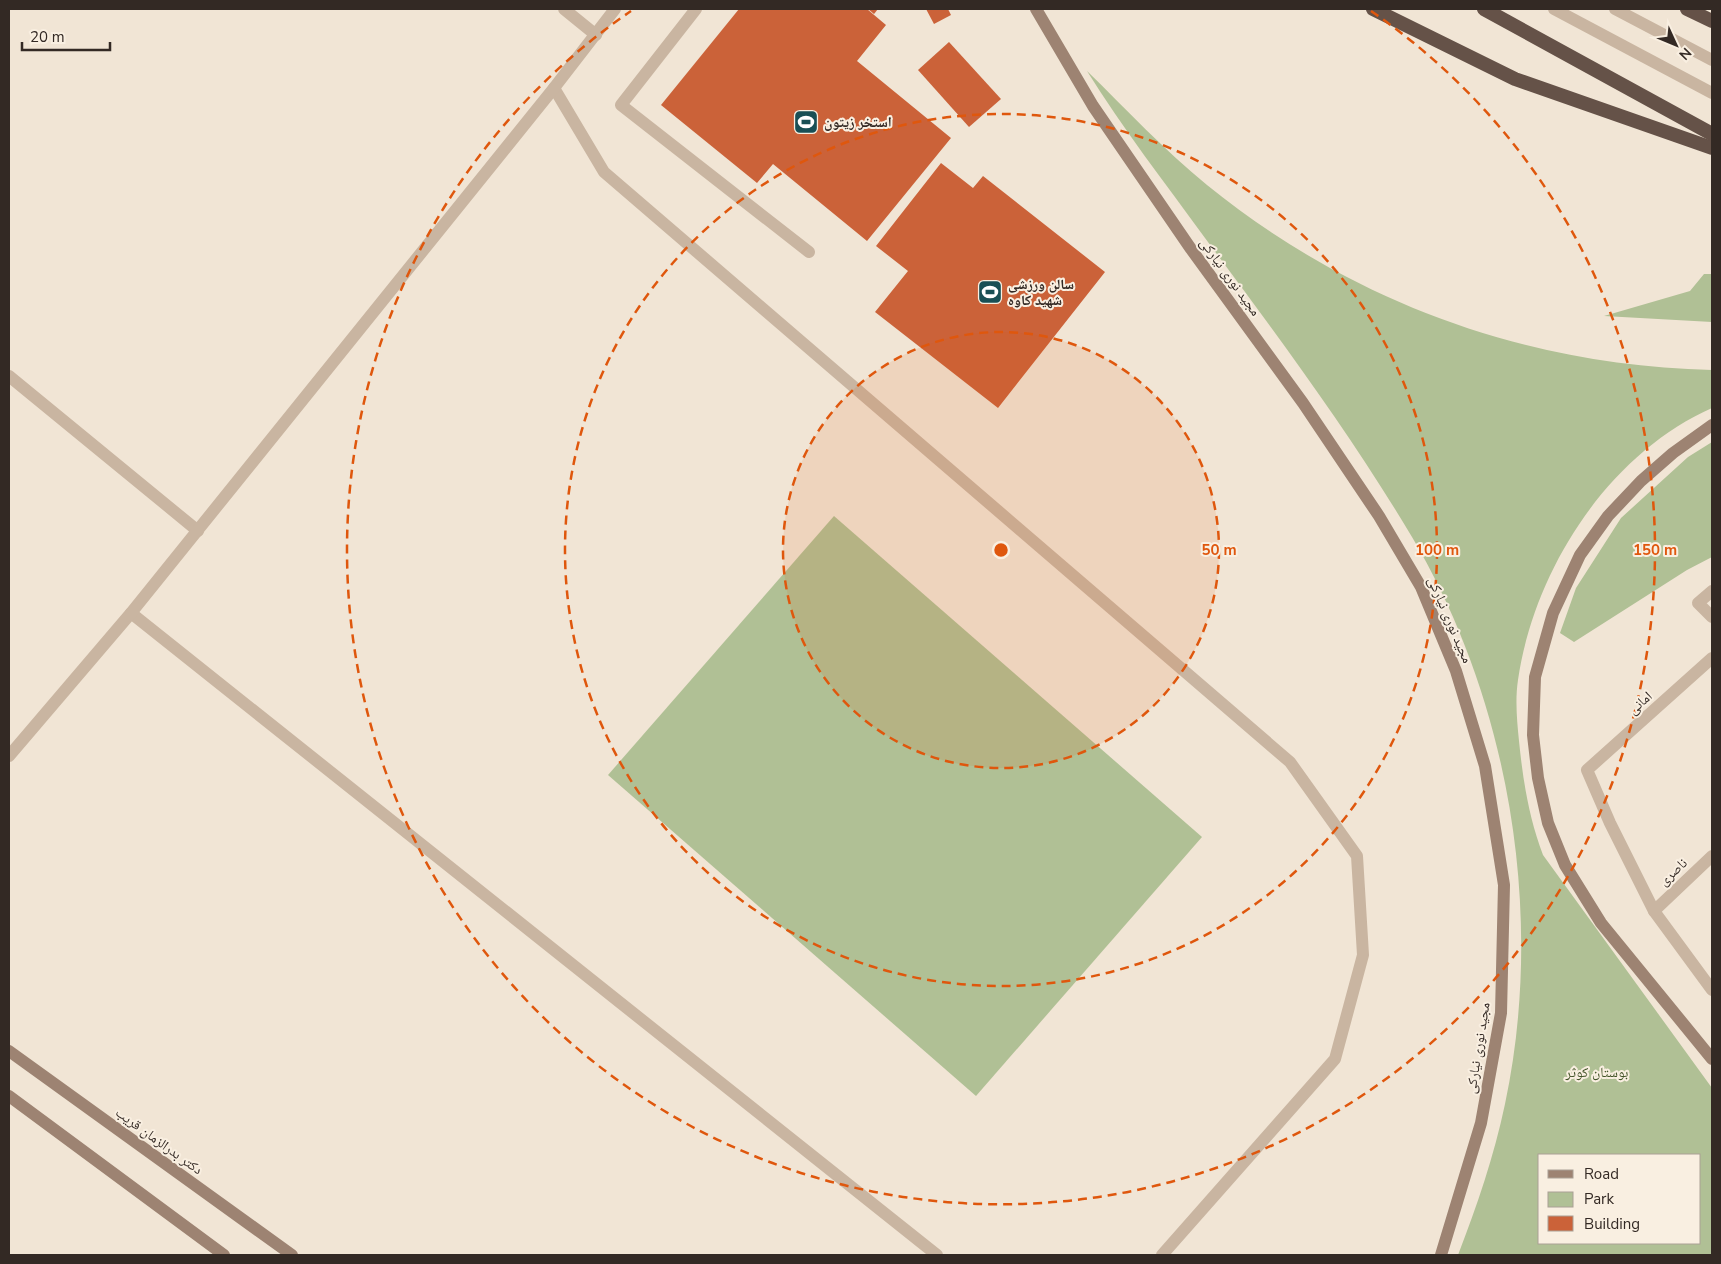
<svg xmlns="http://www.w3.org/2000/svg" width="1721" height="1264" viewBox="0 0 1721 1264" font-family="'Nunito Sans','Noto Naskh Arabic',sans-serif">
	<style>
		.green { fill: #b0c095; fill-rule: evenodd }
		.building { fill: #cb6239 }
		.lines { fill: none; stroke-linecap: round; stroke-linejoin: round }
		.service { stroke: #c9b5a1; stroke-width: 12 }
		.minor { stroke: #c9b5a1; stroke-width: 12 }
		.secondary { stroke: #9d8372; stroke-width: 12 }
		.trunk { stroke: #655248; stroke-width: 14 }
		.ring { fill: none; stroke: #df570d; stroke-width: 2.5; stroke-dasharray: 9 6 }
		.labels { text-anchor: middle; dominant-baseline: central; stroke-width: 4; stroke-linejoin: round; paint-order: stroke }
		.poi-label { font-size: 14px; font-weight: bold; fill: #332924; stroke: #f9efe1; text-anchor: start }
		.street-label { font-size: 14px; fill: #332924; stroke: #f9efe1 }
		.park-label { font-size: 14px; fill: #415227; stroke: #f9efe1 }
		.centre { fill: #df570d; stroke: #f9efe1; stroke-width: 2.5 }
		.ring-label { font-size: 15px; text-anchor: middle; font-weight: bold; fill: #df570d; stroke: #f9efe1; stroke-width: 4; stroke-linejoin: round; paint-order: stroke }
	</style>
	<rect width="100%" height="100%" fill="#f1e5d5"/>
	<!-- green -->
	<g class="green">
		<path d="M1087,71c39,38 77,79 120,114 144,117 320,181 505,185v38c-104,46 -178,162 -194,272 -3,20 -1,41 1,61 4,40 10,77 24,114l169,233v167h-254c19,-49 36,-99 47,-151 40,-188 5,-402 -93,-567 -62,-104 -135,-202 -207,-299 -40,-55 -82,-109 -118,-167zM1700,1155v88h-160v-88z"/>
		<polygon points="1704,274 1712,274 1712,322 1604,316 1690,291"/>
		<polygon points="1712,442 1712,557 1687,570 1574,642 1560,633 1576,588 1621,518 1688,457"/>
		<polygon points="834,516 1202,837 976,1096 608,775"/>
	</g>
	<!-- building -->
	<g class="building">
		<polygon points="739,9 867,9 886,25 857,61 951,138 867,241 773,164 757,183 661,105"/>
		<polygon points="868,9 878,9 874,14"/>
		<polygon points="926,9 948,9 951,15 934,24"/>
		<polygon points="949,42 1001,99 969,127 918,70"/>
		<polygon points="941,163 973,188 983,176 1105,272 998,408 875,312 908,271 876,246"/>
	</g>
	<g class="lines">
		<!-- service -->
		<g class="service">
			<polyline points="564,9 596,35"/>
			<polyline points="696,9 621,105 809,252"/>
			<polyline points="1554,9 1712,93"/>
			<polyline points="1615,9 1712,60"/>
			<polyline points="554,88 604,172 1290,762 1357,856 1363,955 1335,1059 1162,1255"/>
			<polyline points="9,376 198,531"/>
			<polyline points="131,613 937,1255"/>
			<polyline points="9,756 131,613 554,88 615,9"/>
		</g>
		<!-- minor -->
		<g class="minor">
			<polyline points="1712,591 1698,603 1712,617"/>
			<polyline points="1712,658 1587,770 1610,823 1654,911 1712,990"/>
			<polyline points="1654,911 1712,856"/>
		</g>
		<!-- secondary -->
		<g class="secondary">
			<polyline points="1036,9 1093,106 1191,249 1303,403 1379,516 1421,587 1456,671 1485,766 1504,885 1501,1013 1481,1123 1441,1255"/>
			<polyline points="1712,425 1673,453 1641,481 1608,516 1580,555 1553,613 1535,677 1533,735 1538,778 1548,823 1565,865 1601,923 1712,1059"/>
			<polyline points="9,1051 292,1255"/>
			<polyline points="9,1096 224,1255"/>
		</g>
		<!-- trunk -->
		<g class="trunk">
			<polyline points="1373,9 1515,79 1712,148"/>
			<polyline points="1484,9 1712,134"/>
			<polyline points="1687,9 1712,21"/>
		</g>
	</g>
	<!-- distance rings -->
	<circle cx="1001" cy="550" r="218" fill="#df570d" fill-opacity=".12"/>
	<g class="ring">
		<circle cx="1001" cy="550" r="218"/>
		<circle cx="1001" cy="550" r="436"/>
		<path d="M1371 11A654 654 0 1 1 631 11"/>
	</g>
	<!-- icons -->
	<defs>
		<symbol id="stadium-square" viewBox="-11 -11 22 22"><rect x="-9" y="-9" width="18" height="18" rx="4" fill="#194f55" stroke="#f9efe1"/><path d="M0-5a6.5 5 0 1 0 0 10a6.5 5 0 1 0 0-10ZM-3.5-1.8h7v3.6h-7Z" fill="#fff"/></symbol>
	</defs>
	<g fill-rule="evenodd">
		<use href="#stadium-square" x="792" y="108" width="28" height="28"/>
		<use href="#stadium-square" x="976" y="278" width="28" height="28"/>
	</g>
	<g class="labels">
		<!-- poi labels -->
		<g class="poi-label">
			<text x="824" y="122">استخر زیتون</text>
			<text x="1008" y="284">سالن ورزشی<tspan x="1008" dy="16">شهید کاوه</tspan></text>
		</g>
		<!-- street labels -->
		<g class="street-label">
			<text transform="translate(1230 277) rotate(54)">مجید نوری نیارکی</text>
			<text transform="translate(1450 620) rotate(67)">مجید نوری نیارکی</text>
			<text transform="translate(1640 703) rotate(-42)">امانی</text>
			<text transform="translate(1673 872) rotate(-43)">ناصری</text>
			<text transform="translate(1478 1048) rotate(-81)">مجید نوری نیارکی</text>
			<text transform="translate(159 1141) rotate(36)">دکتر بدرالزمان قریب</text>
		</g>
		<!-- park labels -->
		<g class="park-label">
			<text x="1597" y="1072">بوستان کوثر</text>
		</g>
	</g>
	<circle cx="1001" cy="550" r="8" class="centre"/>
	<g class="ring-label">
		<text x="1219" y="555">50 m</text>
		<text x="1437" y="555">100 m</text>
		<text x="1655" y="555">150 m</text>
	</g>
	<!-- border -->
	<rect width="1721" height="1264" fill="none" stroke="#332924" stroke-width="20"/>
	<!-- legend -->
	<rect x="1538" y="1154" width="162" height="90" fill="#f9efe1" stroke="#aaa095"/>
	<rect x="1548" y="1170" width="25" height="8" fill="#9d8372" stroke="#aaa095"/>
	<text x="1584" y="1179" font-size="15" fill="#332924">Road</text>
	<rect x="1548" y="1192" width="25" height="15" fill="#b0c095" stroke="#aaa095"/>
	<text x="1584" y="1204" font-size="15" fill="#332924">Park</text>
	<rect x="1548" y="1216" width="25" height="15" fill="#cb6239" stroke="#aaa095"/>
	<text x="1584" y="1229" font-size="15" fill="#332924">Building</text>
	<!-- north arrow -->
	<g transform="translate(1676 45) rotate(134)" stroke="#f9efe1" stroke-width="4" paint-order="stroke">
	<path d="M0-4L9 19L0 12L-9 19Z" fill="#332924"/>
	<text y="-8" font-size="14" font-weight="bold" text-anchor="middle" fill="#332924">N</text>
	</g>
	<!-- scale -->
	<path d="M22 42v8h88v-8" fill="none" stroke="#332924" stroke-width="2.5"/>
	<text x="30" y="42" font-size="15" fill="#332924" stroke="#f9efe1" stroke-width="4" paint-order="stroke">20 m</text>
</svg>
